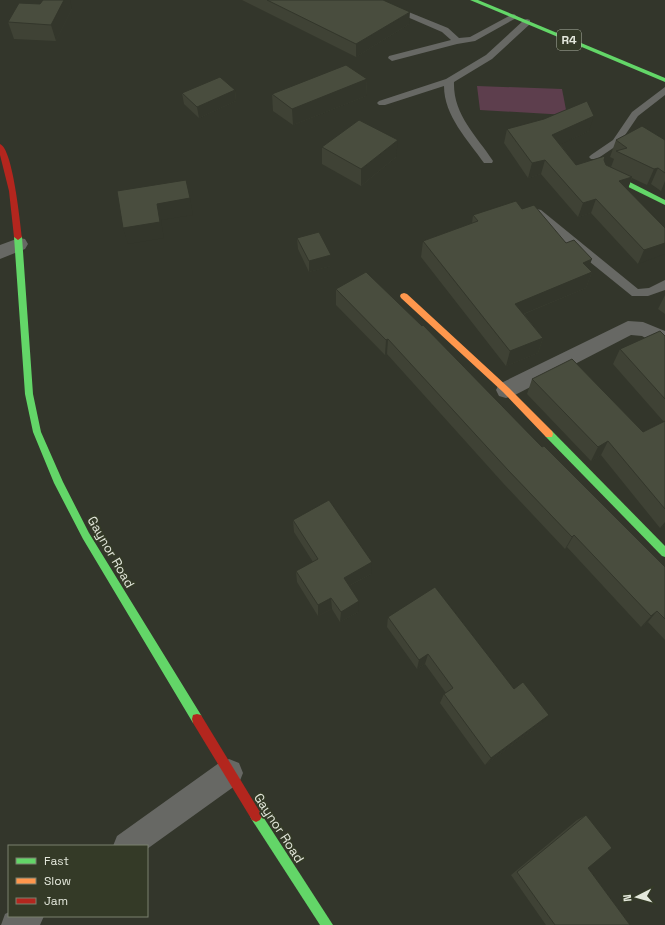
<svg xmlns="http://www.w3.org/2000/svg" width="665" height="925" viewBox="0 0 665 925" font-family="'Space Grotesk',sans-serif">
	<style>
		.green { fill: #5d3e4d }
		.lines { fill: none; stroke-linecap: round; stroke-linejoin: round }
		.lane { fill: #676864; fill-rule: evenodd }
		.street { fill: #676864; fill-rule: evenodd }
		.fast { fill: #63d668; fill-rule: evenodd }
		.slow { fill: #ff974d; fill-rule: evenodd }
		.jam { fill: #b3261e; fill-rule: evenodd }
		.wall { fill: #3f4235 }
		.shaded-wall { fill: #33362b }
		.building { fill: #494d3e; stroke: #33362b }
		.labels { text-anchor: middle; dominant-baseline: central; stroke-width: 3.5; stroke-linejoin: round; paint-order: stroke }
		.shield { fill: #343a27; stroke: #afb4a6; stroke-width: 1 }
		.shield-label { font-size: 12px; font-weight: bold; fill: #e4e8dc }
		.street-label { font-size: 13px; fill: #e4e8dc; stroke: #343a27 }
	</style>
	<rect width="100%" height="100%" fill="#33362b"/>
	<!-- green -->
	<polygon class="green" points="477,86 562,89 567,115 480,110"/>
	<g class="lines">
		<!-- lane -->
		<g class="lane">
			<polygon points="368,0 379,0 448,28 459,38 470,37 511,15 514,14 518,17 475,41 457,44 392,61 388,58 389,56 451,40 442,32"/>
			<path d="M527,19l3,1v4l-38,35 -38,23c-1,33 22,53 39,79l-1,2h-8c-16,-23 -40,-47 -40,-77l-59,19h-6l-2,-2 2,-2 67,-22 40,-24 38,-35z"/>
			<polygon points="665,87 665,95 638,116 619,144 597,159 591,159 589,157 591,155 613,140 632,112"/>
			<polygon points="537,209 541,210 638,289 649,288 665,280 665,290 648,296 632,296 533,216 532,213 533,210"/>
		</g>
		<!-- street -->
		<g class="street">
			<polygon points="19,238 25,239 28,244 25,249 0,259 0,245"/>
			<polygon points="628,321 643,322 665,331 665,349 642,336 631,335 513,396 506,398 499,396 496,390 499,384"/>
			<polygon points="229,759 239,763 243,773 239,783 147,849 147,846 113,846 117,836 219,763"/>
			<polygon points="9,912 9,916 44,916 40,925 1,925 5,914"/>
		</g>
		<!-- fast -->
		<g class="fast">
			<polygon points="470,0 478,0 665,78 665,82"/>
			<polygon points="606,172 610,172 665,200 665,205 606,176"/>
			<polygon points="18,234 22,237 33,394 41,432 63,482 89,533 201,715 202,719 201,723 197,724 193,723 83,539 54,483 33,432 25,394 14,237"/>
			<polygon points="549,430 552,431 665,546 665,557 662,556 546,437 545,434 546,431"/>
			<polygon points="256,810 260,812 333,925 320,925 252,820 250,816 252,812"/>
		</g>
		<!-- slow -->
		<polygon class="slow" points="404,293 407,294 509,388 552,431 553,434 552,437 546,437 503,392 401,298 400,296 401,294"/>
		<!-- jam -->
		<g class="jam">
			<path d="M0,144c13,5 20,78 22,93l-4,3 -4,-3 -5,-46 -9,-36z"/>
			<polygon points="197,714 201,715 260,812 262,816 260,820 256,822 252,820 193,723 192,719 193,715"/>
		</g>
	</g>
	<!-- wall -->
	<g class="wall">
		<polygon points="242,0 383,0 409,24 356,57"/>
		<polygon points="72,9 56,41 14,39 8,22"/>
		<polygon points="367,79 366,96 293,125 273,111 272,94"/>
		<polygon points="235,90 236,101 199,118 184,104 182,93"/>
		<polygon points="507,129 589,131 560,144 576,165 604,160 606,165 611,167 614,159 610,157 616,140 665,140 665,188 661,191 651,184 647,185 632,178 627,190 665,228 638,264 591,213 578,217 541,174 528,178 504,143"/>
		<polygon points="322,147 396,157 361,186 322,164"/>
		<polygon points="522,209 592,272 586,288 524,314 543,338 538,353 506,366 421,257 423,241 472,223 473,215"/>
		<polygon points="297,238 331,255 331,266 309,272 298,249"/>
		<polygon points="336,289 542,447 665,567 665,640 648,622 641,627 567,547 565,549 503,483 387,354 385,355 336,305"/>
		<polygon points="665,295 665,314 658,309"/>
		<polygon points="665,336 665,525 660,528 601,455 591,461 527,394 532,379 643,432 664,422 613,364 620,349"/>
		<polygon points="293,520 371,574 349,586 358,612 340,622 332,609 318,616 297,582 296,571 313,562 294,532"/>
		<polygon points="388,617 514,689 542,723 485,765 440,703 444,694 446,693 425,664 417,669 387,627"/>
		<polygon points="586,815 588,868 630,925 546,925 511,875 577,820"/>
	</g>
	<!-- shaded-wall -->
	<g class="shaded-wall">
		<polygon points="64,0 70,0 72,9 56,41 51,25"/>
		<polygon points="410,12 409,24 356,57 356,44"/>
		<polygon points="367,79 366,96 293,125 292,109"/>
		<polygon points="235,90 236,101 199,118 197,107"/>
		<polygon points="594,116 589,131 548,150 552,135"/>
		<polygon points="398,140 396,157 361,186 361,169"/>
		<polygon points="545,160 541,174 528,178 532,163"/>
		<polygon points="658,168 651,184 647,185 654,169"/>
		<polygon points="632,177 627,192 619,181"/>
		<polygon points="665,181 665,188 661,191"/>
		<polygon points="190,198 193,215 161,220 164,238 128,244 123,228 157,204"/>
		<polygon points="596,199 591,213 578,217 583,203"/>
		<polygon points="665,243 665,254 638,264 644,250"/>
		<polygon points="331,255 331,266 309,272 309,261"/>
		<polygon points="592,259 586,274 592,272 586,288 511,319 515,304 583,263"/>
		<polygon points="543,338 538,353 506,366 510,351"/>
		<polygon points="388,339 387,354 385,355 386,340"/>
		<polygon points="608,441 601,455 591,461 598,447"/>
		<polygon points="665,522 665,525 660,528"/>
		<polygon points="574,535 567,547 565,549 572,537"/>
		<polygon points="372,562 371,574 343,589 344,578"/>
		<polygon points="331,598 332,609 318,616 318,605"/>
		<polygon points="359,601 358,612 340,622 341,612"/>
		<polygon points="657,611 648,622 641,627 651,616"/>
		<polygon points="428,654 425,664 417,669 419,660"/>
		<polygon points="549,715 542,723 485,765 491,758"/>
	</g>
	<!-- building -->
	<g class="building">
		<polygon points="43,0 64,0 51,25 8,22 19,3 40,4"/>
		<polygon points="267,0 383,0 410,12 356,44"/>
		<polygon points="346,65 367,79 292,109 272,94"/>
		<polygon points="220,77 235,90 197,107 182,93"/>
		<polygon points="587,101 594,116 552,135 576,165 605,156 604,160 606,165 632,177 619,181 665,228 665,243 644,250 596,199 583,203 545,160 532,163 507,129 544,119"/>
		<polygon points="359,120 398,140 361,169 322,147"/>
		<polygon points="642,126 665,140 665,173 658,168 654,169 616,151 627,148 616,140"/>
		<polygon points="186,180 190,198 157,204 160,222 123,228 117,191"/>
		<polygon points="516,201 522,209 534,205 566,243 574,240 592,259 583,263 592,272 515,304 543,338 510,351 423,241 478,221 473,215"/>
		<polygon points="319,232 331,255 309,261 297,238"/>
		<polygon points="366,272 422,326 423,325 542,447 544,446 665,567 665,619 657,611 651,616 574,535 572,537 508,470 388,339 386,340 336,289"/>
		<polygon points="660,331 665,336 665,399 620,349"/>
		<polygon points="572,359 643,432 665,421 665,509 608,441 598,447 532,379"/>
		<polygon points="329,500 372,562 344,578 359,601 341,612 331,598 318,605 296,571 318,559 293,520"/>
		<polygon points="435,587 514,689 523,682 549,715 491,758 444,694 453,688 428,654 419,660 388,617"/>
		<polygon points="586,815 612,848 588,868 630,925 555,925 517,872"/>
	</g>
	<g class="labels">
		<!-- shield labels -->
		<rect class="shield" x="557" y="30" width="24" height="20" rx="3"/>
		<g class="shield-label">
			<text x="569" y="40">R4</text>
		</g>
		<!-- street labels -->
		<g class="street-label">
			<text transform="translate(111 552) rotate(60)">Gaynor Road</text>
			<text transform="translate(279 828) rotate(57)">Gaynor Road</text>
		</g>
	</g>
	<!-- legend -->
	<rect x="8" y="845" width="140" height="72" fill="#343a27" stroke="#7a806f"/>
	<rect x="16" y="858" width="20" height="6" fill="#63d668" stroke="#7a806f"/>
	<text x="44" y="865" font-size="12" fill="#e4e8dc">Fast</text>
	<rect x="16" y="878" width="20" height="6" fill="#ff974d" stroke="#7a806f"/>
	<text x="44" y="885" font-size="12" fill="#e4e8dc">Slow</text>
	<rect x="16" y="898" width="20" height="6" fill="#b3261e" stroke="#7a806f"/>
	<text x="44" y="905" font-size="12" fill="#e4e8dc">Jam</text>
	<!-- north arrow -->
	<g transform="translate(637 897) rotate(264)" stroke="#343a27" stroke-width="3" paint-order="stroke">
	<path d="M0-3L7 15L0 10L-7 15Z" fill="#e4e8dc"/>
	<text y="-6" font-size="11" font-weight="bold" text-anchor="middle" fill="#e4e8dc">N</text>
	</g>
</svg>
